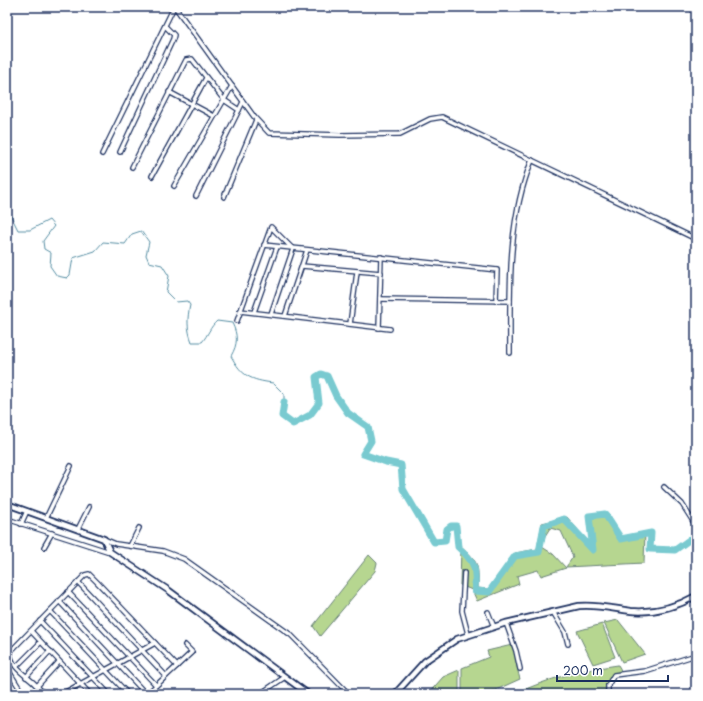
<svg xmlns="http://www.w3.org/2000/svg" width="703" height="701" viewBox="0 0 703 701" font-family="'Playpen Sans',sans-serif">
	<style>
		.green { fill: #b6d690; stroke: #688277 }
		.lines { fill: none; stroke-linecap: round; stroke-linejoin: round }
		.stream { stroke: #538ca2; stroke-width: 1 }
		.river { stroke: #79cad0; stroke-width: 7 }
		.minor-casing { stroke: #1b2f5e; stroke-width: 6 }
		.tertiary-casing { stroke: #1b2f5e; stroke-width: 8 }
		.minor { stroke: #fff; stroke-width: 3.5 }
		.tertiary { stroke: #fff; stroke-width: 4.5 }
	</style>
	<rect width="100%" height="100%" fill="#fff"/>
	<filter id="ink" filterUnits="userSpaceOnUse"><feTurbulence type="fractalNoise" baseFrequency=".025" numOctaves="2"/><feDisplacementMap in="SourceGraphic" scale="8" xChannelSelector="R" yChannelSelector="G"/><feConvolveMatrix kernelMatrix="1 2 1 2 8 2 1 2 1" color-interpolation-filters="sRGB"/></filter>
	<g filter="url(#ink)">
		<!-- green -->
		<g class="green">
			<path d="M607,512l15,25 23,-5 -1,31 -78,4 7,-10 -12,-26 -11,-3 -5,8 -3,11 11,7 13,14 -25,8 -3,-6 -21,6 2,8 -42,17 -5,-11 -12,-5 1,-39c17,15 18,19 17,42l10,1 27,-36 22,-4 5,-26 25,-6 23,27 -3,-30z"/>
			<polygon points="369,555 377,563 375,571 320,636 313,626"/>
			<polygon points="618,620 645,654 622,662 604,623"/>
			<polygon points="602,624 615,657 593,664 577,631"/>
			<path d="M512,645c5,11 4,22 8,34l-33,15h-25v-26l27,-11 -2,-6z"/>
			<path d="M618,665l3,5c-10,7 -18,10 -15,24h-91c33,-16 67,-24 103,-29z"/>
			<polygon points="459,670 459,694 428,694 443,677"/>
		</g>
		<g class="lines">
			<!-- stream -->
			<path class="stream" d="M7,213l4,3 7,14h12l19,-10 5,6 -11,15 1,8 7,4 -1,13 7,10 10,2 3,-3 3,-17 22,-7 8,-9 22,2 7,-10 9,-3 8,11 -3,13 3,7 13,3 7,11 -3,16 10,10 11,-1 3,4c-3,14 -3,24 2,37h10c6,-7 8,-15 15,-21l15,2c6,12 6,21 -1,33 11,20 19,24 42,27l11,11v8"/>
			<!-- river -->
			<path class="river" d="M284,402l-2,14 11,8 17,-9 9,-12 -3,-26 5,-3 6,2 9,20 12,17 20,14 3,14 -8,13 23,8 15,3 2,24 31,53 11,-1 2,-12 4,-3h5l2,21c18,16 18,21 17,44l14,1 26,-36 24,-4 5,-26 20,-7 29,31 -4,-34 16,-2 16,25 30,-6 -1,16 25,1 21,-15"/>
			<defs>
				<g id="minor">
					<polyline points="175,7 255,118 269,133 340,135 400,134 430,119 442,117 696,239"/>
					<polyline points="169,92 214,116"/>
					<polyline points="120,152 173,39 174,35 165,26"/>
					<polyline points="102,154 174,7"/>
					<polyline points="132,167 186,60 192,59 224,100 239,110"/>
					<polyline points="152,176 206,78"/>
					<polyline points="174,186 232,86"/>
					<polyline points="196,196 243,102"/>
					<polyline points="224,197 256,120"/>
					<polyline points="264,245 497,270 496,301"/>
					<polyline points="302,266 381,273"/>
					<polyline points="380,299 510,301"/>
					<polyline points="240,311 390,329"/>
					<polyline points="254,312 277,247"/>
					<polyline points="285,316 307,250"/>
					<polyline points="237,321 271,227 293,249 271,314"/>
					<polyline points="350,324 357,272"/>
					<polyline points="379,328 381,257"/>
					<path d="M510,353c0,-64 -3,-132 22,-193"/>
					<polyline points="664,487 682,504 696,526"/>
					<polyline points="46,518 71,466"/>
					<polyline points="7,519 110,552"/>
					<polyline points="21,524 27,511"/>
					<polyline points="78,529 89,507"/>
					<polyline points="104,539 116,544 163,551 184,559 291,635 349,694"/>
					<polyline points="130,546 139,528"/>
					<polyline points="44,547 52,533"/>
					<polyline points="464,573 462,611 468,634"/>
					<polyline points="78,582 166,676"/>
					<polyline points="68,592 156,685"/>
					<polyline points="59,601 146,694"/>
					<polyline points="50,611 128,694"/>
					<polyline points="488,612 494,627"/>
					<polyline points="553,612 565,632 568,644"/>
					<polyline points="40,621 109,694"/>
					<polyline points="506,623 516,651 520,669"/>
					<polyline points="31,631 90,694"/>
					<polyline points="17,666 41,642"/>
					<polyline points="7,668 23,694"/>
					<polyline points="26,677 50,651"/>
					<polyline points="38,685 59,662"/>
					<path d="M43,694c-8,-16 -32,-22 -33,-42l75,-77 4,-1 8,8 80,84"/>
					<polyline points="62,694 155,643"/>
					<polyline points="147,694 192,652 185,645"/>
					<polyline points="260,694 285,677"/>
					<polyline points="608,694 608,685 614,675 645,671 696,655"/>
				</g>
				<g id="tertiary">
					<polyline points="7,504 104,539 110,552 168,590 308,694"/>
					<path d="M395,694l30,-33 32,-22 49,-16 73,-17c18,-2 34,3 52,5 23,2 45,-4 65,-15"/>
				</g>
			</defs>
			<!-- minor casing -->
			<use href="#minor" class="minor-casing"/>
			<!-- tertiary casing -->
			<use href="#tertiary" class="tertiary-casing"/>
			<!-- minor -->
			<use href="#minor" class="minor"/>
			<!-- tertiary -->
			<use href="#tertiary" class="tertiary"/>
		</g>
	</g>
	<!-- margin -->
	<rect width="703" height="701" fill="none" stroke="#fff" stroke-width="24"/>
	<rect x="12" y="12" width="679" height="677" fill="none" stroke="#1b2f5e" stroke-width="1.5" filter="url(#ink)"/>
	<!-- scale -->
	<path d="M557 675v6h111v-6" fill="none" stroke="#1b2f5e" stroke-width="2"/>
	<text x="563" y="675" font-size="12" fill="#1b2f5e" stroke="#ffffff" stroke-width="3" paint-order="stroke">200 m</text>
</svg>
